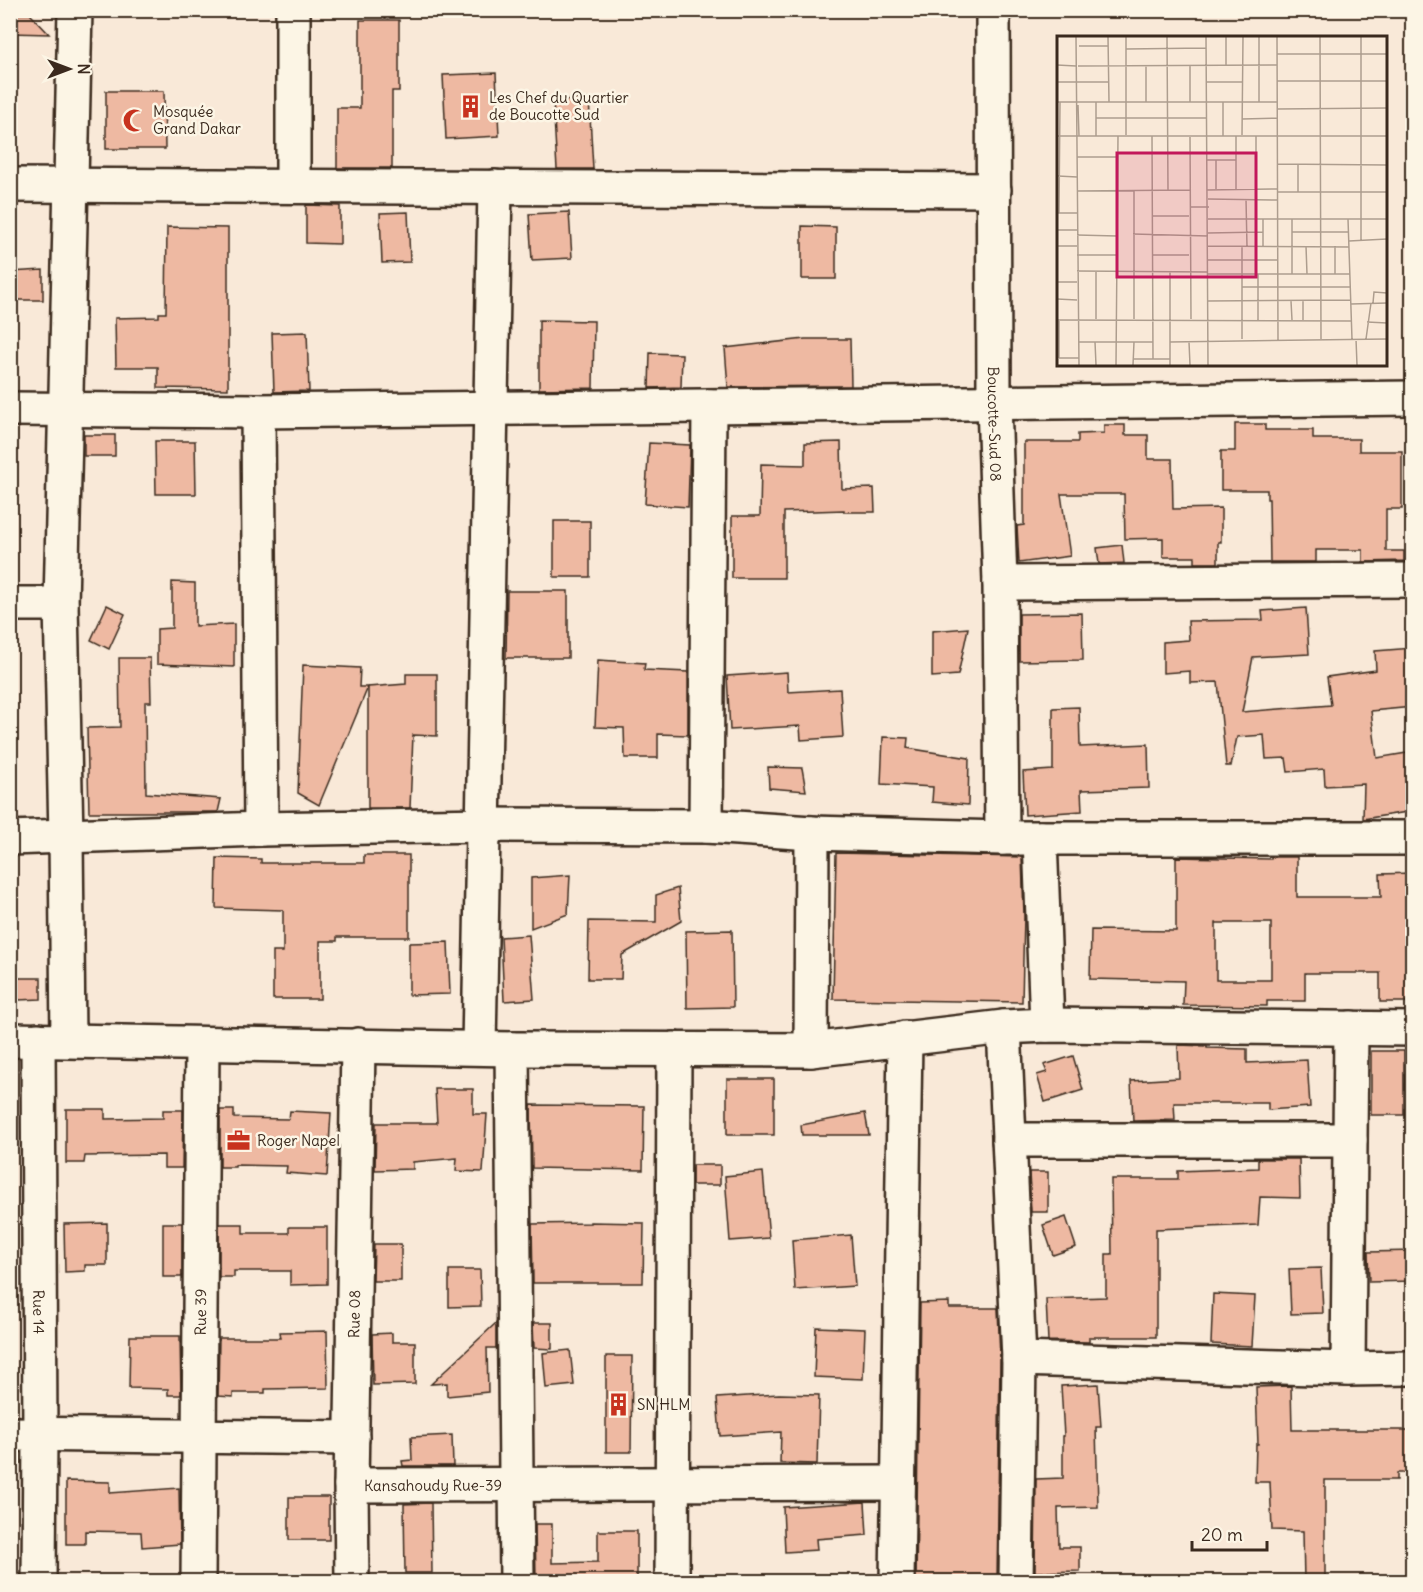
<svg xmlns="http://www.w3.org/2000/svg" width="1423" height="1592" viewBox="0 0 1423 1592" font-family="Delius,sans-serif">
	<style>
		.building { fill: #eeb9a2; stroke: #3b2a1e; stroke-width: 1.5; fill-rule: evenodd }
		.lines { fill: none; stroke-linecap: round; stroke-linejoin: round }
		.minor-casing { stroke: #3b2a1e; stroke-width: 38 }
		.minor { stroke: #fcf5e5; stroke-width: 33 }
		.labels { text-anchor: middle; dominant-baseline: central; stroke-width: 5; stroke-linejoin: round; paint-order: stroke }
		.poi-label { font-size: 15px; fill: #3b2a1e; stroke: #fcf5e5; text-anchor: start }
		.street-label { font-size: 15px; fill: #3b2a1e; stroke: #fcf5e5 }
		.inset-road { fill: none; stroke: #ad9d8e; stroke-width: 1.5 }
		.view { fill: #c2185b; fill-opacity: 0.15; stroke: #c2185b; stroke-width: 3 }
		.inset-edge { fill: none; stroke: #3b2a1e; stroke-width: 3 }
	</style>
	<rect width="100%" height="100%" fill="#f9e9d8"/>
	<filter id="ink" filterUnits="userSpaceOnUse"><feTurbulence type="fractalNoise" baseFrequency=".0167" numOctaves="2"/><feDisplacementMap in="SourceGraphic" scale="12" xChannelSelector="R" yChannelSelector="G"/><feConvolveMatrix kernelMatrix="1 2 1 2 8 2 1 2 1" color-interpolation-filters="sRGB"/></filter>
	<g filter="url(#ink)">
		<!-- building -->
		<g class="building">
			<polygon points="10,14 30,14 49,34 10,33"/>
			<polygon points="360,20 399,20 399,91 392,91 392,168 337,168 337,108 360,108"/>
			<polygon points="496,73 499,136 446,139 443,75"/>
			<polygon points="106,91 164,91 165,149 106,149"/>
			<polygon points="589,99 593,169 557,169 553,101"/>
			<polygon points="306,205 340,206 340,244 306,243"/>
			<polygon points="408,212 410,262 382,263 380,213"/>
			<polygon points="569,212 572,258 532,260 529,214"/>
			<polygon points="802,226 836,227 836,279 802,279"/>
			<polygon points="167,227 228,228 228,389 158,388 158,367 116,367 115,318 159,317 159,313 166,313"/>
			<polygon points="43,270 43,300 10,300 10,272"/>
			<polygon points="539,320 594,321 593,388 539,389"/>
			<polygon points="307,332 309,391 274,392 272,333"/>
			<polygon points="805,339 850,339 851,386 728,387 725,348"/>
			<polygon points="650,353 682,354 681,387 649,388"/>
			<polygon points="1235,424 1265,424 1265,430 1313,430 1313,439 1359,439 1359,451 1402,451 1402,509 1386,509 1386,551 1404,551 1404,561 1363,562 1363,550 1316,550 1316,562 1270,562 1269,499 1267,499 1267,490 1221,490 1221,451 1235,451"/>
			<polygon points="1104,425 1125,425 1125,435 1148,435 1148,459 1172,459 1173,509 1221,508 1221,542 1218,542 1218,563 1195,563 1195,557 1163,557 1163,538 1125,539 1124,494 1061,494 1070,556 1019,563 1017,526 1024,525 1024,442 1078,442 1078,434 1104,433"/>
			<rect x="84" y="435" width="31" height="21"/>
			<polygon points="155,441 195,441 196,494 156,494"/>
			<polygon points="841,442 842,489 874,488 875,512 844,512 844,510 784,512 784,578 732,578 732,516 760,516 761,464 805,465 805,443"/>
			<polygon points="649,443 690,445 688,507 645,504"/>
			<rect x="554" y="521" width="36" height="56"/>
			<polygon points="1122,545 1124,563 1099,564 1097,548"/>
			<polygon points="172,582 195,583 195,626 234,624 234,667 157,664 157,629 172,628"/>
			<polygon points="507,591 568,591 568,658 506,658"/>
			<polygon points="107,605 125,614 109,649 91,640"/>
			<polygon points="1306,608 1309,654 1253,657 1242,712 1331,705 1327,677 1376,670 1375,651 1413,648 1413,707 1371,711 1377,758 1413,752 1413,811 1363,819 1364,784 1325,786 1324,769 1288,772 1286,758 1266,759 1264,735 1237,737 1231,766 1226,766 1218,682 1190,683 1190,671 1163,673 1163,642 1189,640 1188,621 1263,620 1262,611"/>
			<polygon points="1082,613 1083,660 1019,661 1019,614"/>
			<polygon points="968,628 958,675 932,677 932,631"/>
			<polygon points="119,658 150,658 151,702 145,702 146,793 221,799 218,812 89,812 87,728 120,727"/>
			<polygon points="598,660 645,663 644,670 688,672 688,735 658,734 658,758 625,758 624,728 595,727"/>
			<polygon points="303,665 360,668 359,687 368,687 319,805 298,793"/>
			<polygon points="787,672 788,692 840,689 843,737 801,740 800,726 730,730 727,676"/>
			<polygon points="406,674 437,674 437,736 413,735 410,808 368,808 368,687 406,684"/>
			<polygon points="1079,707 1080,747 1148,744 1149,788 1081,790 1082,811 1025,815 1023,772 1053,770 1053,708"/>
			<polygon points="883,737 908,738 907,748 969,758 968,805 932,802 933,787 881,784"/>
			<polygon points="768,767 802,768 806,791 769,788"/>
			<polygon points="836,853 1022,857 1024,916 1022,1002 833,999"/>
			<polygon points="364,855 409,855 409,937 337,937 337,941 320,941 320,999 273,999 273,952 283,952 283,910 216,908 217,858 261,859 261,863 364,863"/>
			<path d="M1176,857l95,2v-2h26v40h84l-1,-23 33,-1v129h-33v-29h-75v28h-38v5l-84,-1 1,-24 -94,-2 1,-49 85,1zM1216,923h55v57h-55z"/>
			<polygon points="570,875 568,914 531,928 531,878"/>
			<polygon points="678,888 681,921 622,955 621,979 588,979 589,921 656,922 656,895"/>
			<polygon points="732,930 733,1007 687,1008 686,931"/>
			<polygon points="529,935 534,999 504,1001 501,937"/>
			<polygon points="448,942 450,994 409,995 409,943"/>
			<polygon points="17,978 41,978 41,999 18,1000"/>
			<polygon points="1178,1045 1207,1046 1207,1048 1247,1049 1247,1063 1307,1060 1310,1107 1268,1110 1268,1103 1174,1103 1175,1120 1133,1121 1131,1081 1179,1078"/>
			<rect x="1371" y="1051" width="33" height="64"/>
			<polygon points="1073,1056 1083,1090 1045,1102 1037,1075 1047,1072 1044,1065"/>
			<rect x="727" y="1079" width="47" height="56"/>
			<polygon points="435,1089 473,1089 473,1114 487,1114 483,1172 456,1171 457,1158 413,1162 413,1169 375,1170 376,1123 437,1123"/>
			<polygon points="531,1105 644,1106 643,1170 532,1168"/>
			<polygon points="66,1109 105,1109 105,1119 163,1118 163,1110 183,1110 182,1168 164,1168 164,1155 85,1156 84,1163 66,1163"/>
			<polygon points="220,1110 234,1110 234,1118 289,1119 290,1111 331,1113 327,1176 286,1173 287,1166 235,1165 235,1167 220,1167"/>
			<polygon points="865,1113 869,1135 802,1135 801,1125"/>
			<polygon points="1258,1159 1299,1159 1300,1198 1260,1197 1258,1225 1156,1229 1156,1337 1089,1337 1089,1342 1048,1341 1046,1299 1106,1297 1106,1254 1112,1254 1111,1179 1178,1179 1178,1171 1258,1168"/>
			<rect x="692" y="1165" width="28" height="20"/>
			<polygon points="763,1172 769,1238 730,1241 725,1176"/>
			<polygon points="1029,1172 1048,1172 1048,1212 1031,1212"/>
			<polygon points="1066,1217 1076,1247 1053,1255 1043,1225"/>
			<polygon points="590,1222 644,1223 643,1283 533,1283 532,1224 590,1223"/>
			<polygon points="107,1223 107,1265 85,1265 85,1271 65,1272 64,1224"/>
			<rect x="163" y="1223" width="19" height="54"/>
			<polygon points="219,1224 243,1224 243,1233 289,1233 289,1227 327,1227 327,1284 290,1285 290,1271 234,1271 234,1277 219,1277"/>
			<polygon points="851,1235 855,1286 795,1290 792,1240"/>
			<polygon points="374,1244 401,1244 401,1281 373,1281"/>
			<polygon points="1413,1251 1413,1281 1369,1282 1368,1252"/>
			<polygon points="1321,1268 1323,1313 1291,1314 1289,1269"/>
			<polygon points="449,1270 480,1270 481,1306 449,1307"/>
			<polygon points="1213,1294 1255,1296 1252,1346 1211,1344"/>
			<polygon points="949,1302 949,1308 998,1308 1000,1359 997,1581 916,1581 920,1303"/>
			<polygon points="496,1323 496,1348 487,1348 488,1392 447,1396 447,1383 431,1384"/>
			<polygon points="533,1323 552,1323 552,1349 534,1348"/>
			<polygon points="816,1327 865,1329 863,1379 814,1377"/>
			<polygon points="327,1331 328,1388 265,1389 265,1393 233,1393 233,1397 218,1396 219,1338 281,1338 280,1332"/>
			<polygon points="392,1333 392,1342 415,1342 415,1384 373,1385 372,1334"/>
			<polygon points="130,1336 180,1336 181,1395 168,1395 168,1389 129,1388"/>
			<polygon points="570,1350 574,1385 546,1388 543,1353"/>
			<polygon points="606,1356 632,1356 631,1452 606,1452"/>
			<polygon points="1098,1384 1101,1427 1096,1427 1098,1507 1058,1508 1059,1547 1080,1547 1080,1571 1035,1572 1036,1479 1063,1478 1063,1436 1064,1436 1061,1386"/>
			<polygon points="1291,1386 1292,1430 1413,1430 1413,1473 1397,1473 1397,1480 1325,1480 1325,1581 1304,1581 1303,1531 1272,1530 1270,1482 1255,1482 1256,1444 1258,1444 1256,1387"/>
			<polygon points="779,1394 819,1395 817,1464 780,1463 781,1432 720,1436 717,1398"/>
			<polygon points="452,1435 453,1466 403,1466 402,1461 412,1460 411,1437"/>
			<polygon points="66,1481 110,1482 110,1493 179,1488 180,1544 142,1547 141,1532 85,1531 85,1544 66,1544"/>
			<rect x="289" y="1497" width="40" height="43"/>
			<polygon points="865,1502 867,1535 816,1539 817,1550 785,1552 783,1507"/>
			<polygon points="431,1503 432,1573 405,1573 404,1504"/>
			<polygon points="535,1524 552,1524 552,1563 598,1562 598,1531 637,1531 637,1581 536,1581"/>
		</g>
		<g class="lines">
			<defs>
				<g id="minor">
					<polyline points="293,10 293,186"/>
					<path id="s1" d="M993,10l1,393 6,180 2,255"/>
					<polyline points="10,185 994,190"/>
					<polyline points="10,409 258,411 1412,398"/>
					<polyline points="258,411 261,829"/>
					<polyline points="1000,583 1412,580"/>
					<polyline points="10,604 61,604"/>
					<polyline points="706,826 709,406"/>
					<polyline points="10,838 261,829 485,825 706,826 812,833 1002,838 1412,838"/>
					<polyline points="1040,838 1047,1025"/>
					<polyline points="1004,1027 1019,1359 1016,1582"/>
					<polyline points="10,1040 512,1049 811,1050 1004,1027 1047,1025 1412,1029"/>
					<path id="s2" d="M38,1040l2,394 -1,148"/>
					<polyline points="68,1040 66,837 61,604 75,10"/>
					<path d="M479,1047c8,-286 9,-573 16,-860"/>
					<polyline points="512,1049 517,1582"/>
					<polyline points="811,1050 812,833"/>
					<polyline points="1009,1140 1350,1140"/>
					<polyline points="1019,1359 1348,1369 1412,1368"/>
					<polyline points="1348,1369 1351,1028"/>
					<polyline points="10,1434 352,1438"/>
					<path id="s3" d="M351,1485l547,-2"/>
					<path id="s4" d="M198,1582l4,-538"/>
					<path id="s5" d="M352,1582l-1,-97 7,-440"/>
					<polyline points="672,1582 674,1049"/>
					<polyline points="897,1582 905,1038"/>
				</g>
			</defs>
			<!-- minor casing -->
			<use href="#minor" class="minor-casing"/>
			<!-- minor -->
			<use href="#minor" class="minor"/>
		</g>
	</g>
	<!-- icons -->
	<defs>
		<symbol id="building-bare" viewBox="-9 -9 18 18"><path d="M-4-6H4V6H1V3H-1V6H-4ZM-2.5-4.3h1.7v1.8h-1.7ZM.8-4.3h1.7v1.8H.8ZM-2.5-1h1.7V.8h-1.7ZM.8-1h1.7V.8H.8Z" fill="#c8321e" stroke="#fcf5e5" stroke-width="2.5" paint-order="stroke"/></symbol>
		<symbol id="mosque-bare" viewBox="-9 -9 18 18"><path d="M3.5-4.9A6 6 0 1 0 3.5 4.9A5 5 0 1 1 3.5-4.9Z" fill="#c8321e" stroke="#fcf5e5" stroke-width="2.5" paint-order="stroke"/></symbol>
		<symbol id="office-bare" viewBox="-9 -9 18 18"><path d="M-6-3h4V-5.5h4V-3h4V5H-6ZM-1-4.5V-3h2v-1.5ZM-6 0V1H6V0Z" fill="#c8321e" stroke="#fcf5e5" stroke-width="2.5" paint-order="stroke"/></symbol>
	</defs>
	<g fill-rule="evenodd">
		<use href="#building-bare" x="454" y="90" width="33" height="33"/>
		<use href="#mosque-bare" x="118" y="104" width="33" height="33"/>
		<use href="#office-bare" x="222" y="1124" width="33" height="33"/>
		<use href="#building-bare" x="602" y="1388" width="33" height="33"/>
	</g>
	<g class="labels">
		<!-- poi labels -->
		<g class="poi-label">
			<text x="489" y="97">Les Chef du Quartier<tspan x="489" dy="17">de Boucotte Sud</tspan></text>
			<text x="153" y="111">Mosquée<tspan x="153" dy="17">Grand Dakar</tspan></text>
			<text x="257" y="1140">Roger Napel</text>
			<text x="637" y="1404">SN HLM</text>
		</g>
		<!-- street labels -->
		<g class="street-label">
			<text stroke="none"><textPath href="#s1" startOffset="414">Boucotte-Sud 08</textPath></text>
			<text stroke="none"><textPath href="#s2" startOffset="272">Rue 14</textPath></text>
			<text stroke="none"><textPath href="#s4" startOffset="270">Rue 39</textPath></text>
			<text stroke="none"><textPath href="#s5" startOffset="268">Rue 08</textPath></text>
			<text stroke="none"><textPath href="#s3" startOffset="82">Kansahoudy Rue-39</textPath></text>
		</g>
	</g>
	<!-- overview -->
	<g transform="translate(1057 36)">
		<rect width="330" height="330" fill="#f9e9d8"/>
		<path class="inset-road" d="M19,1l3,328M51,1l1,65M110,1l1,153M149,1l2,328M169,1v28M220,1l1,303M263,1l1,302M22,10h29M69,13l80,-1M220,18h110M0,29l19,1M89,29v37M133,29v37M21,30l199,-1M220,45h110M0,46h52M150,46h35M0,66h220M166,66v34M202,66v-65M21,69l1,31M220,73l110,-1M39,82h111M185,83l35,-1M69,99v-98M185,99l1,-98M0,100h330M39,100v-34M95,100l1,223M199,100v53M133,101l1,182M20,121h40M150,124h29M220,128l110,1M241,129v27M1,140l19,1M159,153v-29M179,153v-53M150,154l70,-1M20,155l113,-1M220,156h110M151,163l69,1M189,163l1,48M133,171h19M1,177h19M2,177l1,-111M95,180h37M151,183h179M206,183v28M235,183v55M291,183l4,120M0,194h20M235,196h56M151,197l55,-1M76,198l75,2M20,199l40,1M292,205l38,-2M304,205v-204M0,210h20M151,210l141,1M249,210l1,28M278,210v28M185,211v92M20,219h39M96,219h36M151,224h69M20,235l131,1M39,235v48M113,236v93M151,238h142M201,238v46M0,246h20M185,251h108M0,263l20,1M151,265l142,-1M234,265l1,19M246,265v19M316,267l1,-11 13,1M294,268l36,-1M77,283v-128M0,284l294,1M310,286l20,1M299,303l1,26M309,303l5,-36M22,306h74M38,306l1,23M113,306l217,-3M132,306l1,23M2,322v-38M2,322h20M77,323h36M59,329l2,-229M76,329l1,-23"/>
		<path class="view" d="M60,117h139v124h-139z"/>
		<rect width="330" height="330" class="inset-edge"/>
	</g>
	<!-- margin -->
	<rect width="1423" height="1592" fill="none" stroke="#fcf5e5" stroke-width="36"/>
	<rect x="18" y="18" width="1387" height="1556" fill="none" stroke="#3b2a1e" stroke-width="2" filter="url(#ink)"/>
	<!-- north arrow -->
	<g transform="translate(69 69) rotate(90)" stroke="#fcf5e5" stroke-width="4.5" paint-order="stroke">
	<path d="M0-4.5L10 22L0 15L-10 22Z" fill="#3b2a1e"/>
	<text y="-9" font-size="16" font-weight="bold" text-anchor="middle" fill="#3b2a1e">N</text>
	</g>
	<!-- scale -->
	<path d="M1192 1541v9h75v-9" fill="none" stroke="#3b2a1e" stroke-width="3"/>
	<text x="1201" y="1541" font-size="18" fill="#3b2a1e" stroke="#fcf5e5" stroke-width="4.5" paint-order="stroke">20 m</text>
</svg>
